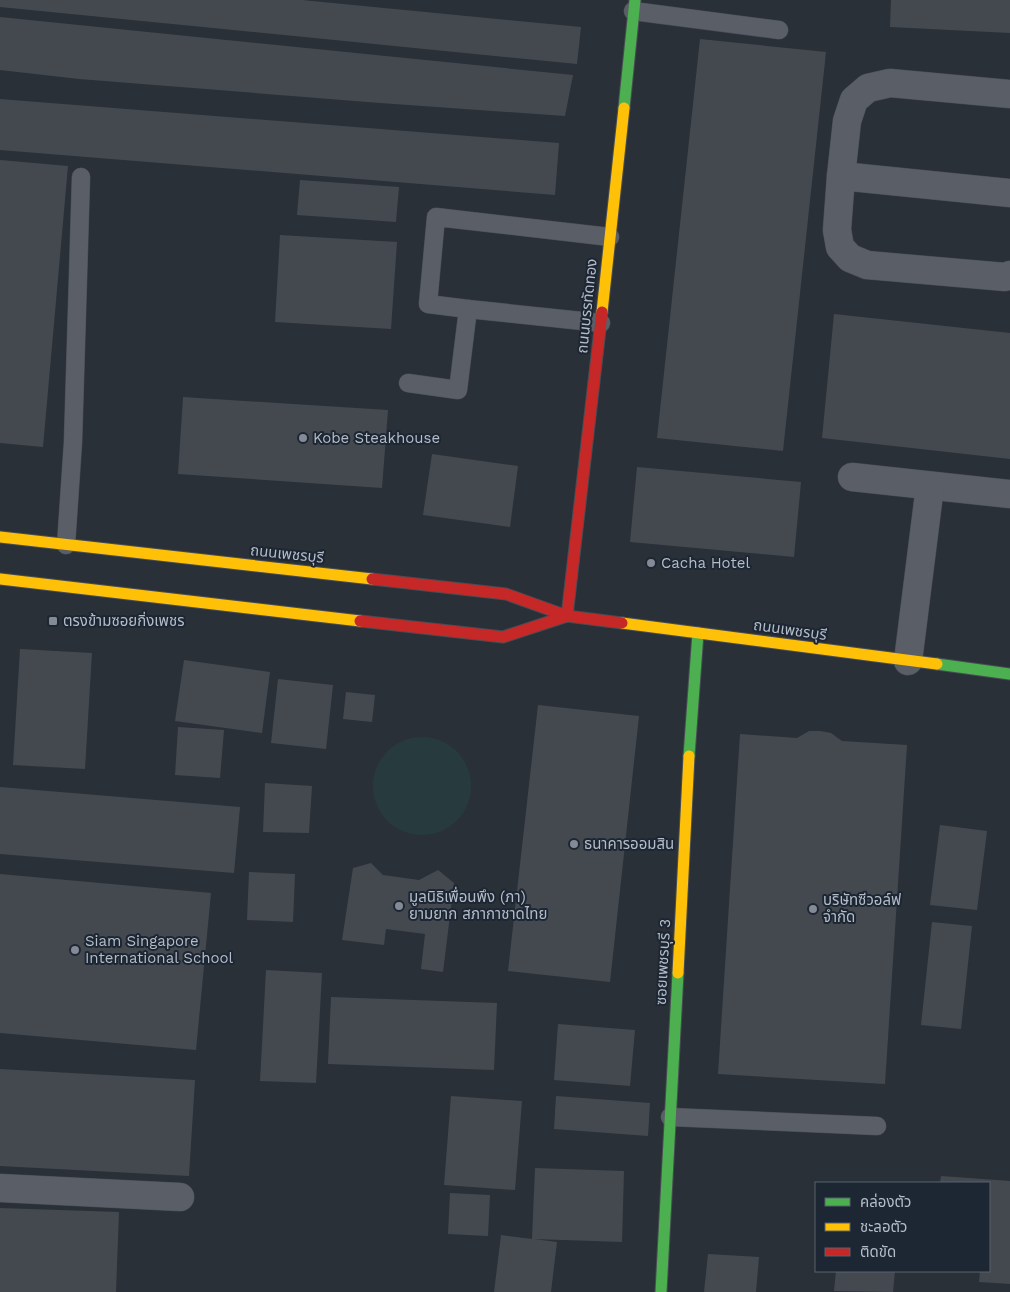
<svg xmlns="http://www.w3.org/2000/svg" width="1010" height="1292" viewBox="0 0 1010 1292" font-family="'Work Sans','Noto Sans Thai',sans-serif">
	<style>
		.green { fill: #273a3e }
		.building { fill: #444950 }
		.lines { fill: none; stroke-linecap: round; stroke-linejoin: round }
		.lane-casing { stroke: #484c53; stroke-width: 19 }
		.street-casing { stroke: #484c53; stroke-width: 29 }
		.fast-casing { stroke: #484c53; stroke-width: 13 }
		.slow-casing { stroke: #484c53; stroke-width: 13 }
		.jam-casing { stroke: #484c53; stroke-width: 13 }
		.lane { stroke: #5a5e66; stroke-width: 18 }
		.street { stroke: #5a5e66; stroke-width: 28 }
		.fast { stroke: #4caf50; stroke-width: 11 }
		.slow { stroke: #ffc107; stroke-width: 11 }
		.jam { stroke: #c62828; stroke-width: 11 }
		.poi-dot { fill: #848b96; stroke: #1d2633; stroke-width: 2 }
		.labels { text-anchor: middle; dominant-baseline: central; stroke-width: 4; stroke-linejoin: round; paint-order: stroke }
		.street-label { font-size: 15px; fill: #b4bcc9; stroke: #1d2633 }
		.poi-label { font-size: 15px; fill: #b4bcc9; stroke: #1d2633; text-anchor: start }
	</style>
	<rect width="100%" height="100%" fill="#2a3038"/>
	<!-- green -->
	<circle class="green" cx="422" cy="786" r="49"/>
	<!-- building -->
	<g class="building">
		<polygon points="0,0 302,0 581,27 577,64 0,7"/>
		<polygon points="891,0 1010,0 1010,33 890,27"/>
		<polygon points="0,17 573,75 565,116 380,103 79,79 0,70"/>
		<polygon points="700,39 826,52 783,451 657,438"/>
		<polygon points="0,99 559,143 555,195 0,150"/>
		<polygon points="0,160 68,166 43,447 0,443"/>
		<polygon points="300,180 399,187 396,222 297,215"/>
		<polygon points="280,235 397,242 391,329 275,322"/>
		<polygon points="834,314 1010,333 1010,459 822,438"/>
		<polygon points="183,397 388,410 382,488 178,474"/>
		<polygon points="432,454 518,466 510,527 423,515"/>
		<polygon points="637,467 801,482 794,557 630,542"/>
		<polygon points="20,649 92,653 85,769 13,765"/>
		<polygon points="184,660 270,672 262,733 175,721"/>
		<polygon points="278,679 333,685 326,749 271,743"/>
		<polygon points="346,692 375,695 372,722 343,719"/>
		<polygon points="538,705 639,716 610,982 508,971"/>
		<polygon points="178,727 224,730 220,778 175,775"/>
		<polygon points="809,731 820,731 831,733 842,741 907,745 885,1084 718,1074 740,734 797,738"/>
		<polygon points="265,783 312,786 309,833 263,832"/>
		<polygon points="0,787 240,807 234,873 0,854"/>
		<polygon points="940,825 987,831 977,910 930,905"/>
		<polygon points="371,863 383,875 419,880 438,870 454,883 443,972 421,969 425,934 386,929 384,945 342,940 353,868"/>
		<polygon points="249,872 295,874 293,922 247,920"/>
		<polygon points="0,874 211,893 196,1050 0,1033"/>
		<polygon points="932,922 972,926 961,1029 921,1025"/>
		<polygon points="266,970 322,973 316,1083 260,1081"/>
		<polygon points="331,997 497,1003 494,1070 328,1064"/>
		<polygon points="558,1024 635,1030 630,1086 554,1080"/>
		<polygon points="0,1069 195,1080 189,1176 0,1166"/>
		<polygon points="451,1096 522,1101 515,1190 444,1185"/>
		<polygon points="556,1096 650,1103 648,1136 554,1129"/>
		<polygon points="535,1168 624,1171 622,1242 534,1239 557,1242 551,1292 494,1292 501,1235 532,1239"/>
		<polygon points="941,1176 1010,1181 1010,1284 979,1282 980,1271 989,1271 989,1183 940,1183"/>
		<polygon points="450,1193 490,1195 488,1236 448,1234"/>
		<polygon points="0,1208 119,1212 116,1292 0,1292"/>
		<polygon points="708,1254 759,1257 756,1292 704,1292"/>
		<polygon points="836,1271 895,1271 893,1292 834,1291"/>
	</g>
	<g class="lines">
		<defs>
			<g id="lane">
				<polyline points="633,11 779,30"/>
				<polyline points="601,323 468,309 428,304 436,217 610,237"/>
				<polyline points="408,383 458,390 468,309"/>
				<polyline points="66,545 73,442 81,177"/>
				<polyline points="670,1117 877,1126"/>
			</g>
			<g id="street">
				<polyline points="1010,94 890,83 868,88 854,100 847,121 841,176 837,230 840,247 850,258 867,265 1005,277 1010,275"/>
				<polyline points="841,176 1010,193"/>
				<polyline points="852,477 1010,494"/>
				<polyline points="908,661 930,486"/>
				<polyline points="0,1188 180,1197"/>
			</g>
			<g id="fast">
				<polyline points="624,108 635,0"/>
				<polyline points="937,664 1010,674"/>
				<polyline points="689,756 698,633"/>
				<polyline points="661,1292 678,973"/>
			</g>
			<g id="slow">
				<polyline points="602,312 624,108"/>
				<polyline points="0,537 372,579"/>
				<polyline points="0,579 360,621"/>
				<polyline points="622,623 937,664"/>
				<polyline points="678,973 689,756"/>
			</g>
			<g id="jam">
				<polyline points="372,579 506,594 567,616 622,623"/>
				<polyline points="567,616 602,312"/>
				<polyline points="360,621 503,637 567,616"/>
			</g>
		</defs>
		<!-- lane casing -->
		<use href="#lane" class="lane-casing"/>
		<!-- street casing -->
		<use href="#street" class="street-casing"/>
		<!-- fast casing -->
		<use href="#fast" class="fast-casing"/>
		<!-- slow casing -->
		<use href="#slow" class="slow-casing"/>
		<!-- jam casing -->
		<use href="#jam" class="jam-casing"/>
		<!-- lane -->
		<use href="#lane" class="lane"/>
		<!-- street -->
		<use href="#street" class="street"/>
		<!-- fast -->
		<use href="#fast" class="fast"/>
		<!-- slow -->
		<use href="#slow" class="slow"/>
		<!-- jam -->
		<use href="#jam" class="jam"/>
	</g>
	<!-- markers -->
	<g class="poi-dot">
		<circle cx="303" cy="438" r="5"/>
		<circle cx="651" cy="563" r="5"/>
		<rect x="48" y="616" width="10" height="10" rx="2.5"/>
		<circle cx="574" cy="844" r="5"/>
		<circle cx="399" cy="906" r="5"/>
		<circle cx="813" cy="909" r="5"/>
		<circle cx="75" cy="950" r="5"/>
	</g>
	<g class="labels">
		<!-- street labels -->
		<g class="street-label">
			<text transform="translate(587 306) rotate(-84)">ถนนบรรทัดทอง</text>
			<text transform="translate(287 554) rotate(6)">ถนนเพชรบุรี</text>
			<text transform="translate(790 630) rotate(8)">ถนนเพชรบุรี</text>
			<text transform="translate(663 962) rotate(-87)">ซอยเพชรบุรี 3</text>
		</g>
		<!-- poi labels -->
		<g class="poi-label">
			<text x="313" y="438">Kobe Steakhouse</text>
			<text x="661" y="563">Cacha Hotel</text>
			<text x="63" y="621">ตรงข้ามซอยกิ่งเพชร</text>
			<text x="584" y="844">ธนาคารออมสิน</text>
			<text x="409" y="897">มูลนิธิเพื่อนพึง (ภา)<tspan x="409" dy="17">ยามยาก สภากาชาดไทย</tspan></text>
			<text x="823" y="900">บริษัทซีวอล์ฟ<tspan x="823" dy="17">จำกัด</tspan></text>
			<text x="85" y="941">Siam Singapore<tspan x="85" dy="17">International School</tspan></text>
		</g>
	</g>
	<!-- legend -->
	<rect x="815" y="1182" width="175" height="90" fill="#1d2633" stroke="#59626f"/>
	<rect x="825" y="1198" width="25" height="8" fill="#4caf50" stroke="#59626f"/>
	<text x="860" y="1207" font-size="15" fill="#b4bcc9">คล่องตัว</text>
	<rect x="825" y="1223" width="25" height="8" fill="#ffc107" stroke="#59626f"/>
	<text x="860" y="1232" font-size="15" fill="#b4bcc9">ชะลอตัว</text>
	<rect x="825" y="1248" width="25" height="8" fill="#c62828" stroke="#59626f"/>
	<text x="860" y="1257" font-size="15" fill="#b4bcc9">ติดขัด</text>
</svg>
